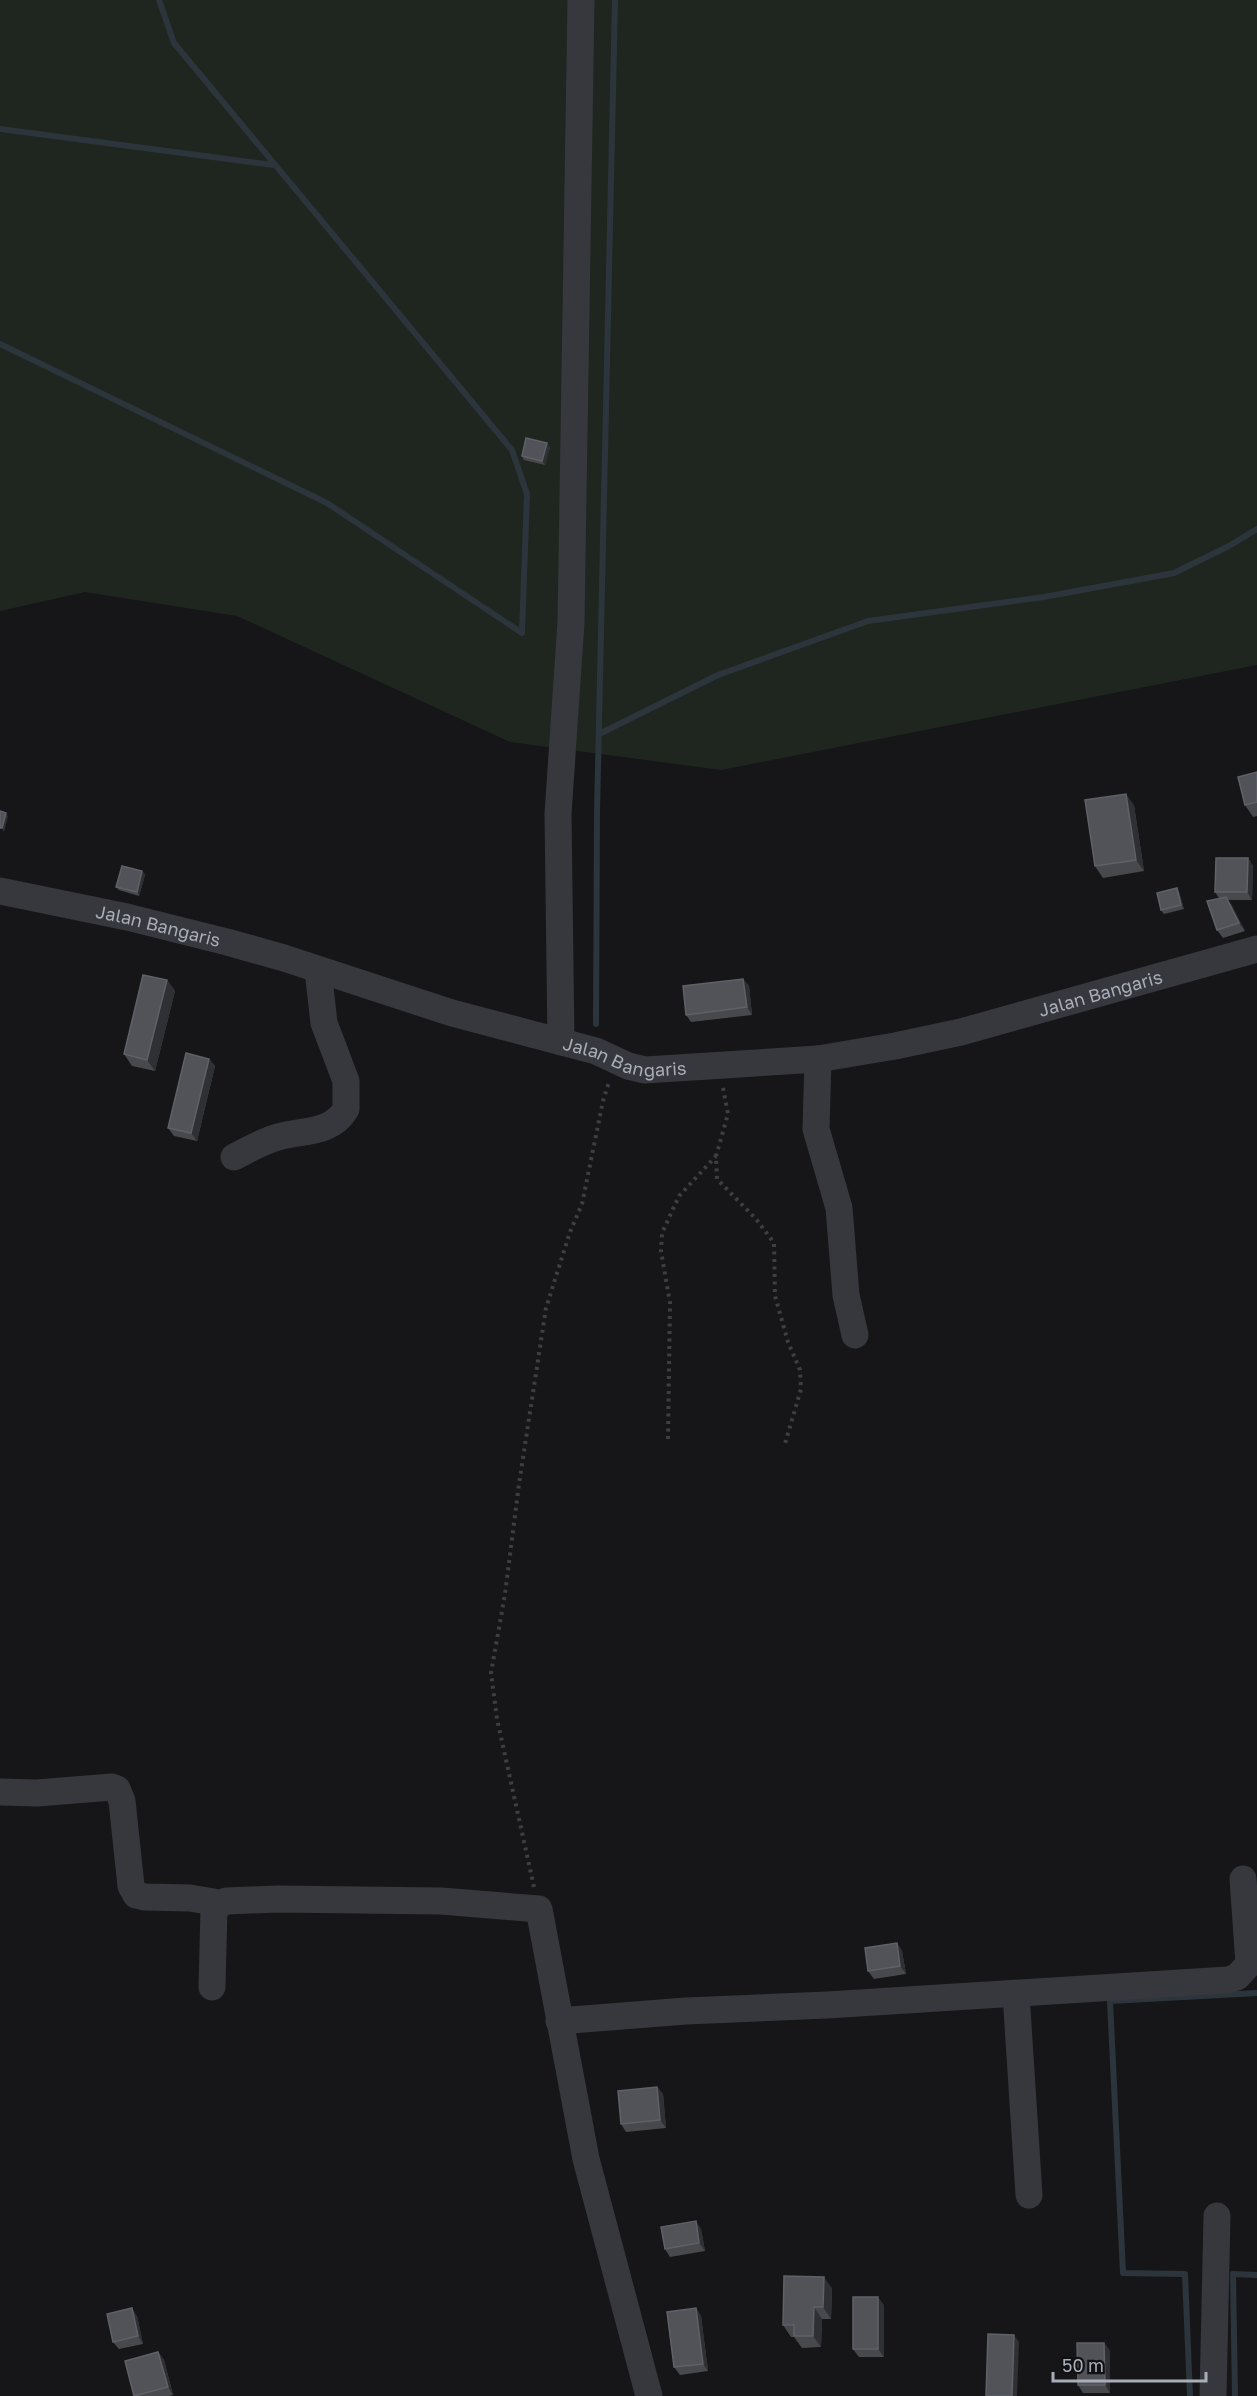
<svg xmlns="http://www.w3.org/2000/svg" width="1257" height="2396" viewBox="0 0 1257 2396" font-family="'Golos Text',sans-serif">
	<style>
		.green { fill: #1e261f }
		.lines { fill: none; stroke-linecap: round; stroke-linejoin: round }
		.stream { stroke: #2c353c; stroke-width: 6 }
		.path { stroke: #3d3f44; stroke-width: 4; stroke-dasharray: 3 4.5; stroke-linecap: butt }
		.minor { stroke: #37383d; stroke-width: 27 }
		.wall { fill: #47494d }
		.shaded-wall { fill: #2f3033 }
		.building { fill: #525359; stroke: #5f6168; stroke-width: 1.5 }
		.labels { text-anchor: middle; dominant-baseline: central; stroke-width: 4.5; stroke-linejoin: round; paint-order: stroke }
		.street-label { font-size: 18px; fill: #a8adb8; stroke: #111113 }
	</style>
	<rect width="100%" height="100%" fill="#161618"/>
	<!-- green -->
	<polygon class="green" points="0,0 1257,0 1257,665 721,770 510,742 237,616 85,592 0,611"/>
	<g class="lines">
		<!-- stream -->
		<g class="stream">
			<polyline points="0,129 273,165"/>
			<polyline points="0,344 327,503 522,633 527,494 512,450 174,43 159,0"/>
			<polyline points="599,734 718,675 868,621 1044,597 1174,573 1229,546 1257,529"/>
			<polyline points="596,1024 597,813 615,0"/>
			<polyline points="1190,2396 1185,2274 1123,2273 1110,2001 1257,1993"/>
			<polyline points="1235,2396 1233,2274 1257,2275"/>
		</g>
		<!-- path -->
		<g class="path">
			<polyline points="723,1088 728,1114 716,1156 717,1179 756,1219 774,1243 775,1296 788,1342 800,1370 801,1389 784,1447"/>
			<polyline points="668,1439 670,1303 661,1251 662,1233 679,1196 716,1156"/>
			<polyline points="534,1887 497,1719 491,1673 505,1594 519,1484 546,1308 570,1232 582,1204 603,1101 609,1082"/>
		</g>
		<!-- minor -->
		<g class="minor">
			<path id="s1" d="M0,891l127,26 100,25 57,16 168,55 144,38 32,15 17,4 173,-11 77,-13 66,-14 296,-83"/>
			<polyline points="561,1042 558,814 571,622 581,0"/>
			<polyline points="818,1059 816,1129 839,1208 846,1295 855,1335"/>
			<path d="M234,1157c14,-7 29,-16 44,-20 24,-7 54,-3 68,-28v-28l-22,-58 -6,-53"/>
			<polyline points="0,1792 37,1793 112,1787 117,1789 122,1801 131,1886 136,1895 145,1897 190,1898 219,1903"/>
			<polyline points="212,1987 214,1908 226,1901 277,1899 441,1901 539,1909 586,2159 649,2396"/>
			<polyline points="1016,1994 1029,2195"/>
			<polyline points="559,2021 686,2011 827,2005 1228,1980 1237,1977 1249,1964 1243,1879"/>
			<polyline points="1213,2396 1217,2216"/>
		</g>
	</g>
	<!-- wall -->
	<g class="wall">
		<polygon points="550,447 545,465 524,460 522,456"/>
		<polygon points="1257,772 1257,816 1253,817 1245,805"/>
		<polygon points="1134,805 1144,871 1103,878 1095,866"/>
		<polygon points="1248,858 1253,866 1252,900 1228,900 1245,931 1223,938 1217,930 1219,898 1215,892"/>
		<polygon points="142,871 145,875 139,896 119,890 116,887"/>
		<polygon points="1179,892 1184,909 1164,914 1161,910"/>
		<polygon points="743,979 749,986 752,1015 691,1022 686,1015"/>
		<polygon points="167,980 175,991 155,1071 132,1066 124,1054"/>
		<polygon points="209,1059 215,1066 197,1141 174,1136 168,1128"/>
		<polygon points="897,1943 902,1951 906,1974 874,1979 868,1971"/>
		<polygon points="657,2087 663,2094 666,2128 626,2132 621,2124"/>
		<polygon points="701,2229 705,2251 670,2257 665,2249"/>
		<polygon points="832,2288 831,2319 822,2319 821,2347 802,2348 794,2337 791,2337 783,2325"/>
		<polygon points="884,2305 884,2357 859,2357 853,2349"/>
		<polygon points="696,2308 701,2316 708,2371 680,2375 674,2367"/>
		<polygon points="137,2316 143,2344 119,2349 113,2342"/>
		<polygon points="1104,2343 1110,2351 1110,2393 1083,2393 1078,2385"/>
		<polygon points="158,2352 164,2360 173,2395 169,2396 134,2396"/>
	</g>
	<!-- shaded-wall -->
	<g class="shaded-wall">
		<polygon points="547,443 550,447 545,465 542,461"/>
		<polygon points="1126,794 1134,805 1144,871 1136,860"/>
		<polygon points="6,813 8,816 4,832 2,828"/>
		<polygon points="1248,858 1253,866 1252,900 1247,892"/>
		<polygon points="142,871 145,875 139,896 137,892"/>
		<polygon points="1177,888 1179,892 1184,909 1181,905"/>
		<polygon points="1226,897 1232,905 1245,931 1239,923"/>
		<polygon points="743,979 749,986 752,1015 747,1007"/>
		<polygon points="167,980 175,991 155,1071 147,1060"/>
		<polygon points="209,1059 215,1066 197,1141 191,1133"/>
		<polygon points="897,1943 902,1951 906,1974 900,1966"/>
		<polygon points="657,2087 663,2094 666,2128 660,2120"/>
		<polygon points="696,2221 701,2229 705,2251 699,2243"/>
		<polygon points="824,2277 832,2288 831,2319 823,2307"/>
		<polygon points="878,2297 884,2305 884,2357 878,2349"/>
		<polygon points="814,2307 822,2319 821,2347 813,2336"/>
		<polygon points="132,2308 137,2316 143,2344 138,2336"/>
		<polygon points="696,2308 701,2316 708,2371 703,2364"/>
		<polygon points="1014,2335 1019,2342 1017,2396 1012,2396"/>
		<polygon points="1104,2343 1110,2351 1110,2393 1105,2385"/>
		<polygon points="158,2352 164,2360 173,2395 168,2387"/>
	</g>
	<!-- building -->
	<g class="building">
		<polygon points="526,438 547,443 542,461 522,456"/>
		<polygon points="1257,772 1257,802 1245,805 1238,777"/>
		<polygon points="1126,794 1136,860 1095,866 1085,800"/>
		<polygon points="0,811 6,813 2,828 0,828"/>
		<polygon points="1216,858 1248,858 1247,892 1215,892"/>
		<polygon points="122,866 142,871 137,892 116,887"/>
		<polygon points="1177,888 1181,905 1161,910 1157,893"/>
		<polygon points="1226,897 1239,923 1217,930 1207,901"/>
		<polygon points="143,975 167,980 147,1060 124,1054"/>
		<polygon points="743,979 747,1007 686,1015 683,986"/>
		<polygon points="186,1053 209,1059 191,1133 168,1128"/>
		<polygon points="897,1943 900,1966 868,1971 865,1948"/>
		<polygon points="657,2087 660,2120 621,2124 618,2091"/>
		<polygon points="696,2221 699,2243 665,2249 661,2227"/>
		<polygon points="784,2276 824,2277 823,2307 814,2307 813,2336 794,2336 794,2325 783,2325"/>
		<rect x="853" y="2297" width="25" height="52"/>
		<polygon points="132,2308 138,2336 113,2342 107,2314"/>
		<polygon points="696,2308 703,2364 674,2367 667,2312"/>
		<polygon points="988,2334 1014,2335 1012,2396 986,2396"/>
		<polygon points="1077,2343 1104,2343 1105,2385 1078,2385"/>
		<polygon points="158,2352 168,2387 134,2396 125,2361"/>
	</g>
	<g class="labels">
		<!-- street labels -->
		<g class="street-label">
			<text stroke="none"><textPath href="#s1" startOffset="162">Jalan Bangaris</textPath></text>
			<text stroke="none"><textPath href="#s1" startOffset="1134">Jalan Bangaris</textPath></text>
			<text stroke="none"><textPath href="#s1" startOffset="648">Jalan Bangaris</textPath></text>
		</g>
	</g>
	<!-- scale -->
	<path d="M1053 2372v9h153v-9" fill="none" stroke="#a8adb8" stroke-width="3"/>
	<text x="1062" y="2372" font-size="18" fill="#a8adb8" stroke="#111113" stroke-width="4.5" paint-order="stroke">50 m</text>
</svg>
